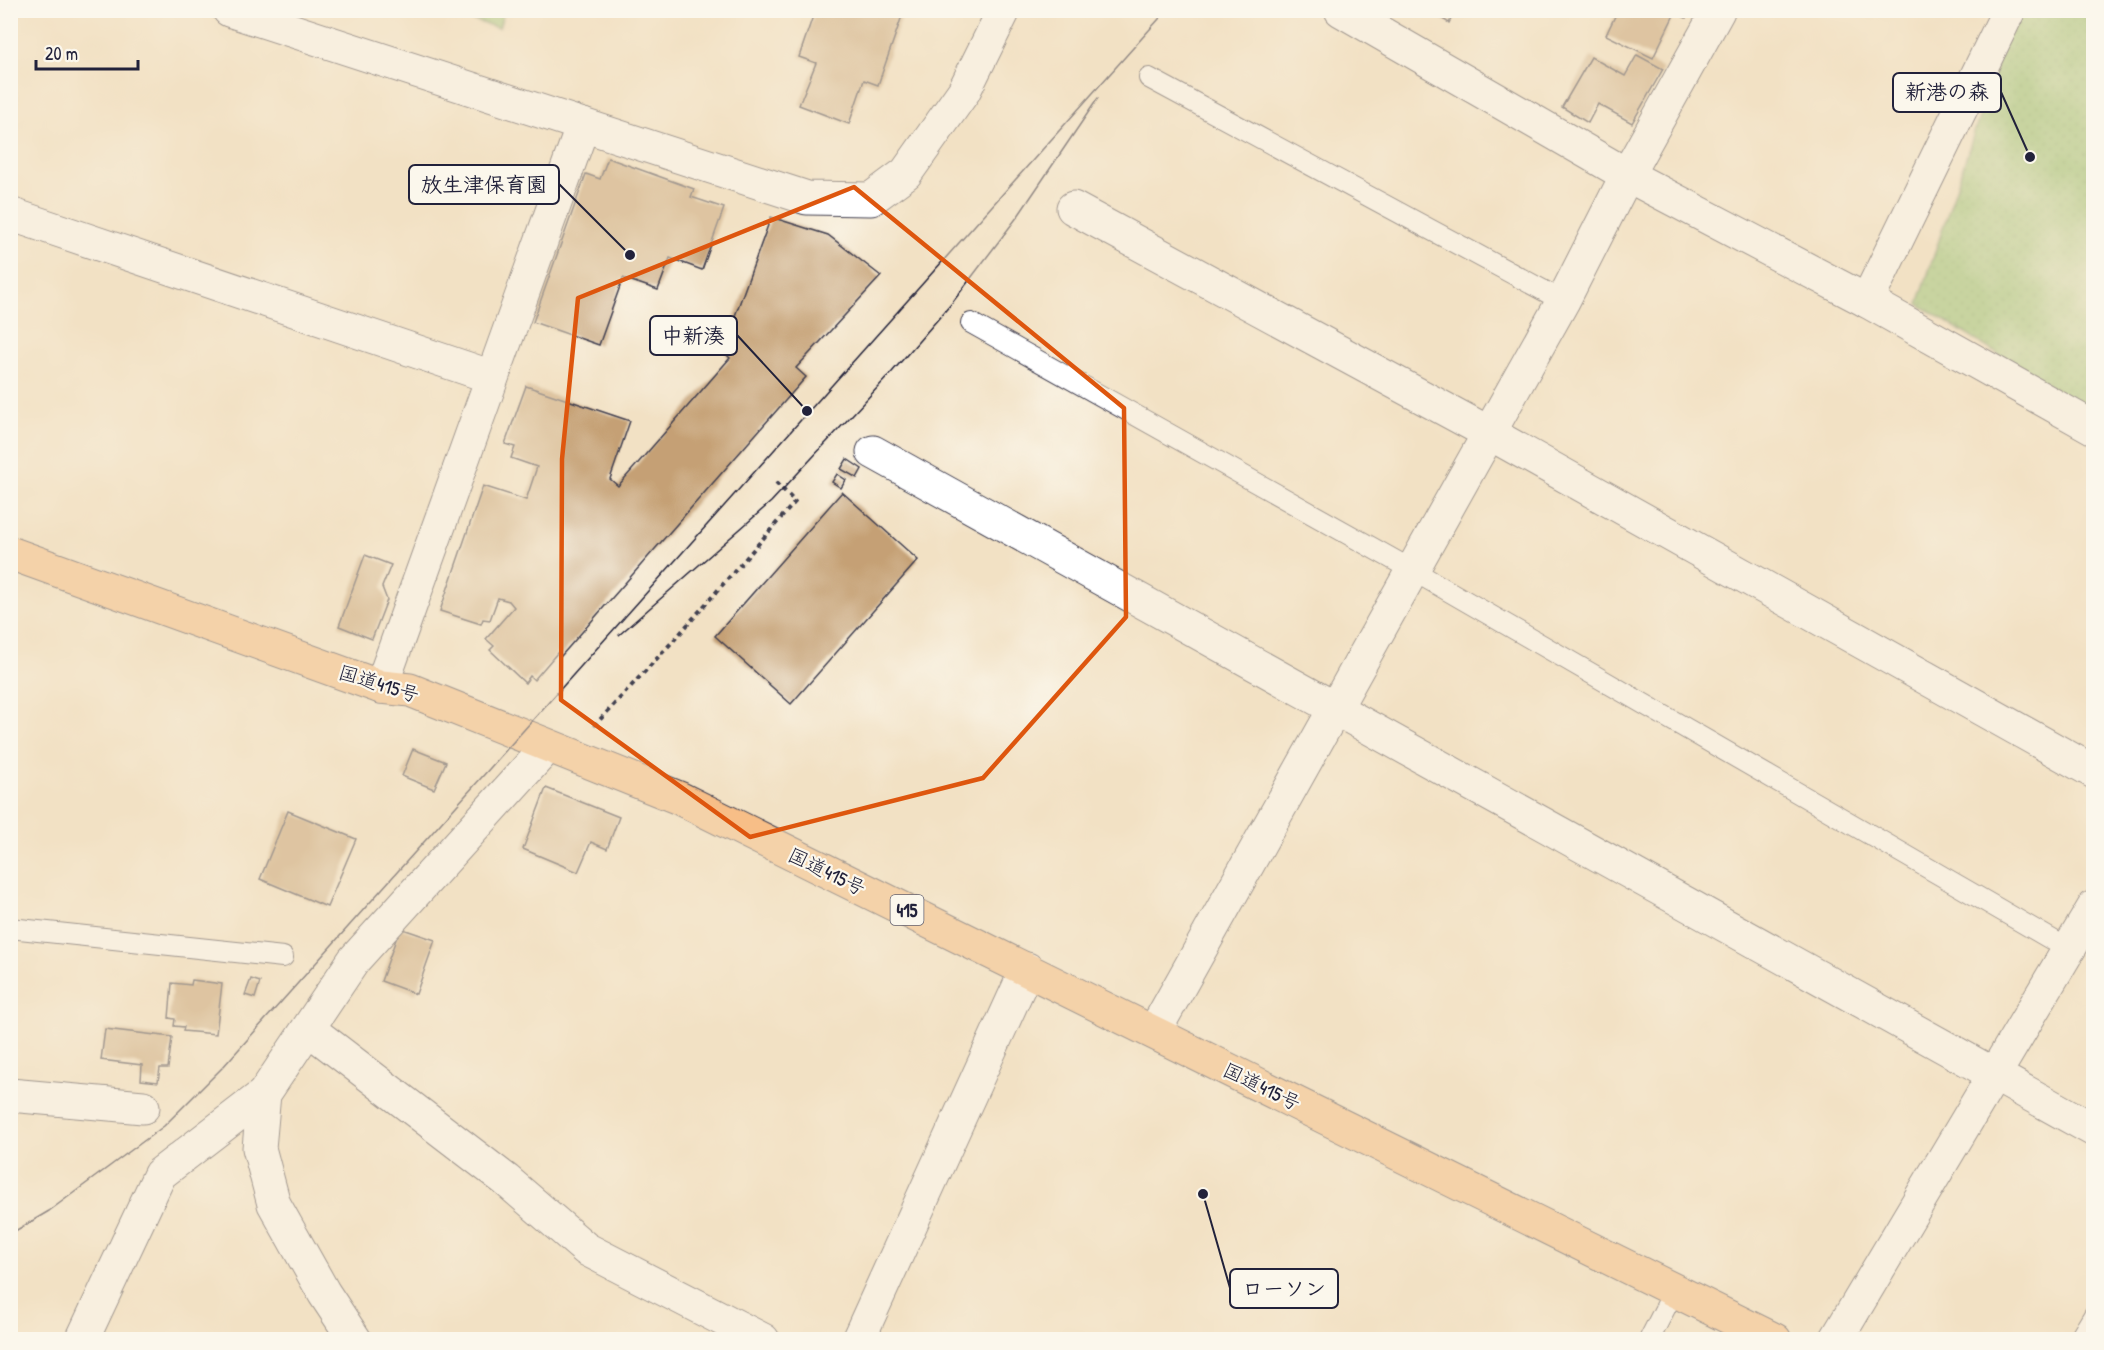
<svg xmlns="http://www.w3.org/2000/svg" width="2104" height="1350" viewBox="0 0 2104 1350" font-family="'Patrick Hand','Klee One',sans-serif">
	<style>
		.park { fill: url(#park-dots); stroke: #5b7257; stroke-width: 1.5 }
		.pitch { fill: #94c373; stroke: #5b7257; stroke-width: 1.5 }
		.building { fill: #c5a074 }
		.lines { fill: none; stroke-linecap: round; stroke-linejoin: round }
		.lane-casing { stroke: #413f50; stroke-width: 22 }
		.street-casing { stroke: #413f50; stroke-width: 35 }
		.highway-casing { stroke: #413f50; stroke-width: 35 }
		.path { stroke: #413f50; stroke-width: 4; stroke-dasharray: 4.5 4.5; stroke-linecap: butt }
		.lane { stroke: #fff; stroke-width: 20 }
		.street { stroke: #fff; stroke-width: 33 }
		.highway { stroke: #f7be87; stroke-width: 33 }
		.tram { stroke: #22223b; stroke-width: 1.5 }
		.marked { fill: none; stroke: #de560e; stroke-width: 4.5; stroke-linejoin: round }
		.labels { text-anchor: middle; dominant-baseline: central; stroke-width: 4.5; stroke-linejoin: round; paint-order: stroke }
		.shield { fill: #fbf7ec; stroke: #636270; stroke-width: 1.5 }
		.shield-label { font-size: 18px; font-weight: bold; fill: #22223b }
		.street-label { font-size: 20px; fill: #22223b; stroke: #fbf7ec }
		.leader { fill: none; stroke: #22223b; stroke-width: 2 }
		.callout-dot { fill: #22223b; stroke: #fbf7ec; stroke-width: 2 }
		.callout { fill: #fbf7ec; stroke: #22223b; stroke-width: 2 }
		.callout-label { font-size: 21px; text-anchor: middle; font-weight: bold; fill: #22223b }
	</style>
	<defs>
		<pattern id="park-dots" width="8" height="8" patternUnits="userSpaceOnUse" patternTransform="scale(1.5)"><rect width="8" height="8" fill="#94c373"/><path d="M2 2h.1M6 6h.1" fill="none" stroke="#7fa764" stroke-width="1.8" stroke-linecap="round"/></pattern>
	</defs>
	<rect width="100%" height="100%" fill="#fbf7ec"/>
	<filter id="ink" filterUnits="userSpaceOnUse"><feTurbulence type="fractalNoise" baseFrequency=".0167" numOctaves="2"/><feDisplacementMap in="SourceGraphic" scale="12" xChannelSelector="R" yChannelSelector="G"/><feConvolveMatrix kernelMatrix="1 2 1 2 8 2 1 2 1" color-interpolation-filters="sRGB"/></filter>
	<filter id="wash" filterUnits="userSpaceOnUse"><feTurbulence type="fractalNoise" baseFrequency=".008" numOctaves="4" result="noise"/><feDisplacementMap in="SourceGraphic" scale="24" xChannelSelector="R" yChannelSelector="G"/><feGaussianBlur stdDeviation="1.35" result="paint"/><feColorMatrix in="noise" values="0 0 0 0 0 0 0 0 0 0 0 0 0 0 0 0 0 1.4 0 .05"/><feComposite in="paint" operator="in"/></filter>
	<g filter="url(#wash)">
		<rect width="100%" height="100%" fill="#f2e1c4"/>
		<!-- park -->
		<polygon class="park" points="2014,11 2093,11 2093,414 1918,304"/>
		<!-- pitch -->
		<polygon class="pitch" points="441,11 504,11 499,28"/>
		<g id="blocks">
			<!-- building -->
			<g class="building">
				<polygon points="815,10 904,10 878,85 864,80 849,124 799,105 816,63 799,57"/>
				<polygon points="1428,10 1456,10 1449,23"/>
				<polygon points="1618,10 1689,10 1686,18 1675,13 1653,58 1606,35"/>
				<polygon points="1637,55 1663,69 1632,123 1598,104 1588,123 1562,107 1591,57 1625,76"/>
				<polygon points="608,158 694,189 691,197 724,208 702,270 670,258 658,290 623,278 599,345 533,322 586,174 600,179"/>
				<polygon points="771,217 828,235 881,276 796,368 806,377 561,656 558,652 534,680 530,676 525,683 490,650 494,646 486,639 514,607 509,601 498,598 490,620 483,619 481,624 440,611 483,486 526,500 537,467 511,458 515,447 505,444 526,386 630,421 610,479 618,486 730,358 723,351 736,334 731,327"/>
				<polygon points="847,459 862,469 857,478 841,469"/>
				<polygon points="837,474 846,480 841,488 832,482"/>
				<polygon points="842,492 918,560 791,704 715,636"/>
				<polygon points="365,555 391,565 382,587 387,600 372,639 339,626"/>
				<polygon points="413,749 446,762 434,789 402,776"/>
				<polygon points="546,788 619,817 607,849 591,842 578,872 523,849"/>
				<polygon points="288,811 356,839 327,907 260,879"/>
				<polygon points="400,928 435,940 416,994 381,981"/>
				<polygon points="251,979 260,982 255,998 245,995"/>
				<polygon points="192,980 222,984 216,1034 183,1031 184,1027 174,1026 175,1019 169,1018 172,983 191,985"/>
				<polygon points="105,1029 172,1037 168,1068 160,1068 158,1082 141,1080 142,1065 101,1060"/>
			</g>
		</g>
	</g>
	<g filter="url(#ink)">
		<use href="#blocks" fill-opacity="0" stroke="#413f50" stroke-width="1.5"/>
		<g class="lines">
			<defs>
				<g id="lane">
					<polyline points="1149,78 1563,301"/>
					<polyline points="971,323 1412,570 2068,949"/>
					<polyline points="10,928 283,957"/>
					<polyline points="1649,1340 1674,1291"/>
					<polyline points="2079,1340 2094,1315"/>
				</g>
				<g id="street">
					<polyline points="229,10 807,198 871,199 906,173 964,91 1004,10"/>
					<polyline points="1341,10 1627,175 1867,301 2094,428"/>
					<polyline points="1073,208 1489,433 2094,772"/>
					<polyline points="10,214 492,377"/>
					<polyline points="1867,301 2009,10"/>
					<polyline points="873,452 2094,1130"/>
					<polyline points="381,687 583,125"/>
					<polyline points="310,1030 506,1180 586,1249 763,1340"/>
					<polyline points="1154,1032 1563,301 1627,175 1718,11"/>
					<polyline points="10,1095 143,1107"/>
					<polyline points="82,1340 160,1174 264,1094"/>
					<polyline points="355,1340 324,1293 274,1204 259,1148 264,1094 354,960 548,746"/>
					<polyline points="858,1340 1027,969"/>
					<polyline points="1836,1340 2094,907"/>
				</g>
				<polyline id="highway" points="10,553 381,687 410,690 679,798 1775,1340"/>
			</defs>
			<!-- lane casing -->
			<use href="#lane" class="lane-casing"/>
			<!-- street casing -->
			<use href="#street" class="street-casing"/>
			<!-- highway casing -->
			<use href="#highway" class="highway-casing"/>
			<!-- path -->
			<polyline class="path" points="594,726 676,638 795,502 774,480"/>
			<!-- lane -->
			<use href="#lane" class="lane"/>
			<!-- street -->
			<use href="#street" class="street"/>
			<!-- highway -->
			<use href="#highway" class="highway"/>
			<!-- tram -->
			<g class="tram">
				<polyline points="619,635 771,502 892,372 952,303 1018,216 1098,98"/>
				<polyline points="10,1234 49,1211 164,1126 223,1067 1167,10"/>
			</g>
		</g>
	</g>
	<!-- marked area -->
	<path d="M0 0H2104V1350H0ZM854,187l270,221 2,209 -143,161 -233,59 -189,-137 1,-241 16,-161z" fill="#f2e1c4" fill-opacity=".55" fill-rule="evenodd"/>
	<path class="marked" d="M854,187l270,221 2,209 -143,161 -233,59 -189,-137 1,-241 16,-161z"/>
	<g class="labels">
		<!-- shield labels -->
		<rect class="shield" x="890.5" y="895" width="33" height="30" rx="4.5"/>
		<g class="shield-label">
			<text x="907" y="910">415</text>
		</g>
		<!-- street labels -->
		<g class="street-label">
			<text transform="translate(379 683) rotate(17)">国道415号</text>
			<text transform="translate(827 871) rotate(26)">国道415号</text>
			<text transform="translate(1262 1086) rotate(26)">国道415号</text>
		</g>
	</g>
	<!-- callouts -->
	<path class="leader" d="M2030 157L2001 92M630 255L559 184M807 411L737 335M1203 1194L1230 1288"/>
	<g class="callout-dot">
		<circle cx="2030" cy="157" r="6"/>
		<circle cx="630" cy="255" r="6"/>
		<circle cx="807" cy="411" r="6"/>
		<circle cx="1203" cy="1194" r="6"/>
	</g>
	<g class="callout">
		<rect x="1893" y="73" width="108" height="39" rx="6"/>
		<rect x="409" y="165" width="150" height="39" rx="6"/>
		<rect x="650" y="316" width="87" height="39" rx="6"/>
		<rect x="1230" y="1269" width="108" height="39" rx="6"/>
	</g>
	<g class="callout-label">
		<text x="1947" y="99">新港の森</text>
		<text x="484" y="192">放生津保育園</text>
		<text x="693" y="343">中新湊</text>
		<text x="1284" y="1296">ローソン</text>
	</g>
	<!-- margin -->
	<rect width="2104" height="1350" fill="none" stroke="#fbf7ec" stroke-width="36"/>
	<!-- scale -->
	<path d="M36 60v9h102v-9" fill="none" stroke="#22223b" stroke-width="3"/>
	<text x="45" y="60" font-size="18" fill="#22223b" stroke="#fbf7ec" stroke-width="4.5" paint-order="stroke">20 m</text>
</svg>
